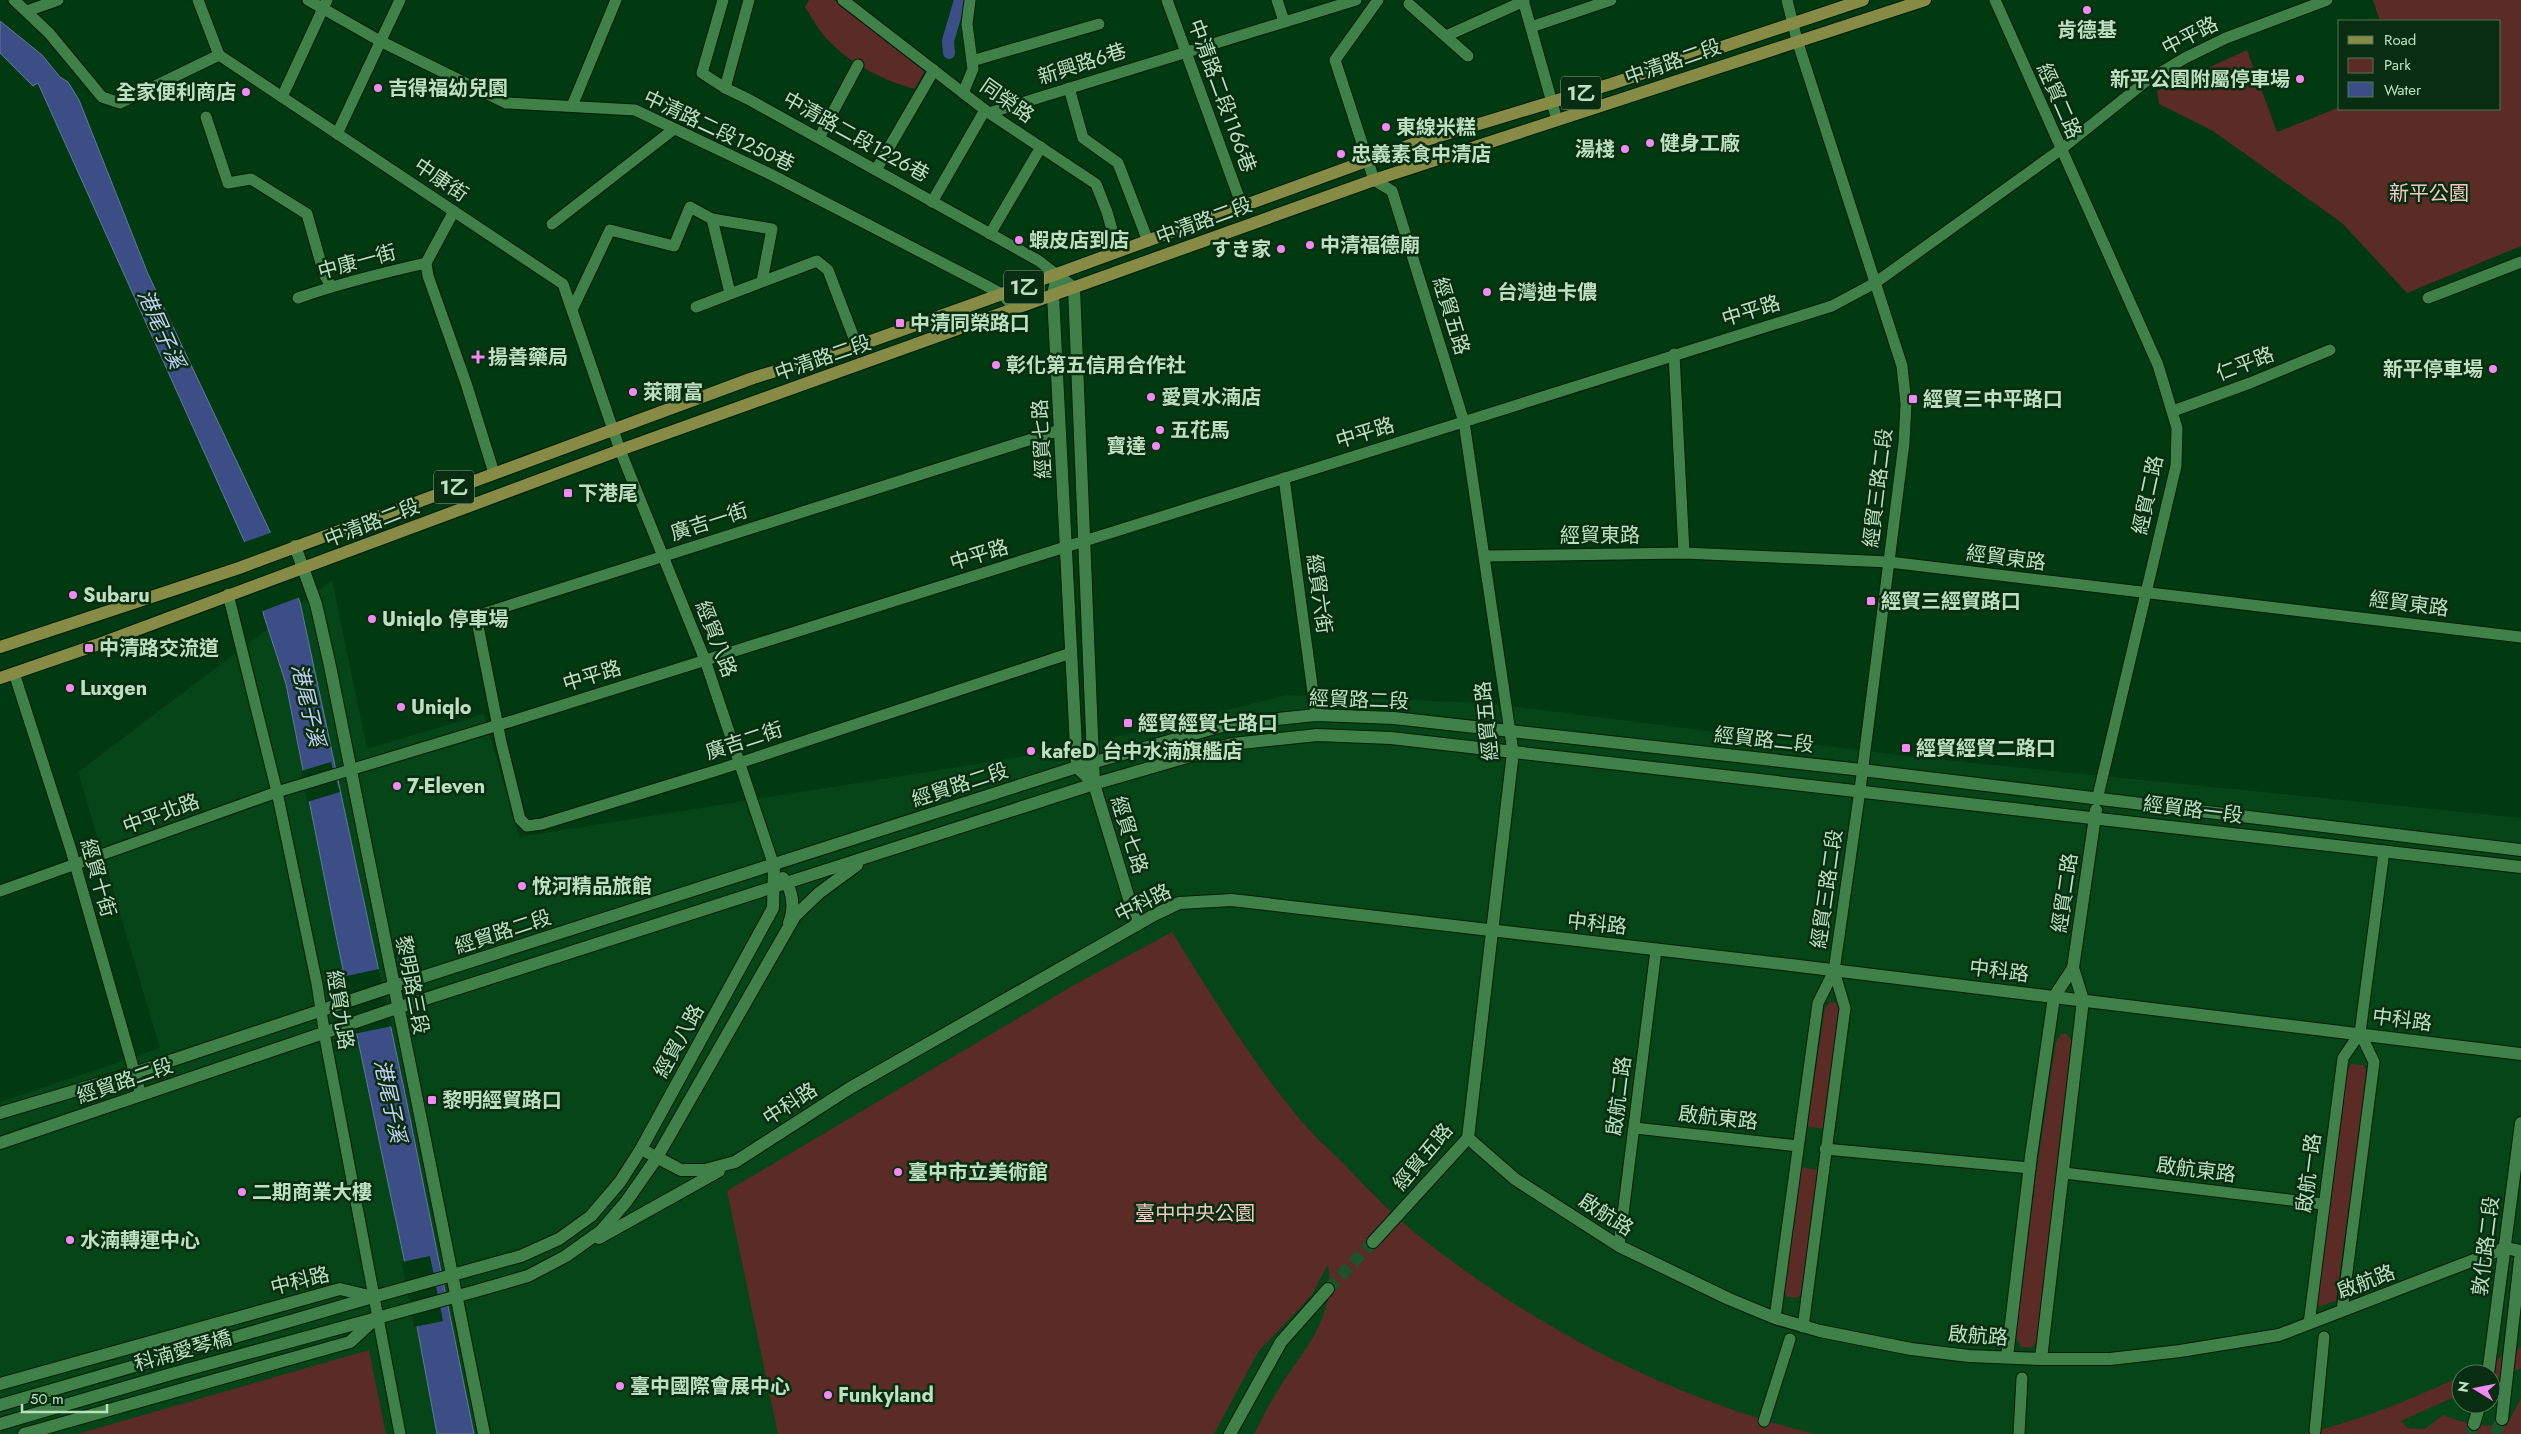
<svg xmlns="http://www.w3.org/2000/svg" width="2521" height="1434" viewBox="0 0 2521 1434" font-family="Jost,'Noto Sans TC','Noto Sans JP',sans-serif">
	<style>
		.built { fill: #064517; fill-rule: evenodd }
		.green { fill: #5b2b26 }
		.water { fill: #3b4f86; stroke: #627a98 }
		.pier { fill: #013911 }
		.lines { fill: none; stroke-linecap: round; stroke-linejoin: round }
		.canal { stroke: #3b4f86; stroke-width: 12 }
		.secondary-tunnel { stroke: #1d522b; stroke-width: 12; stroke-dasharray: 12 6; stroke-linecap: butt }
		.street-casing { stroke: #001e03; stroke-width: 13 }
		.secondary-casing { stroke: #001e03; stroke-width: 14 }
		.primary-casing { stroke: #001e03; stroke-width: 14 }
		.street { stroke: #3f8149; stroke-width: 11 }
		.secondary { stroke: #3f8149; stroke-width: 12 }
		.primary { stroke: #868c45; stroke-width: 12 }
		.poi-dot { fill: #f38af2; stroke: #082d10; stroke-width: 2 }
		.labels { text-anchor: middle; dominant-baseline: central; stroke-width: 5; stroke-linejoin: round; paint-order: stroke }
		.shield { fill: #082d10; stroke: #87aa8c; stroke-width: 1 }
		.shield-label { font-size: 19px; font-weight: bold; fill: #bee0c1 }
		.poi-label { font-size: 20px; font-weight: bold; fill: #bee0c1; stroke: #082d10; text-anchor: start }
		.street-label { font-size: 20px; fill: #bee0c1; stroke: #082d10 }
		.park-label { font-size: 20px; fill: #f3c8c2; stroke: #082d10 }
		.water-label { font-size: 21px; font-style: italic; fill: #c3d2f4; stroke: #082d10 }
	</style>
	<rect width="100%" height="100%" fill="#013911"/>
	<!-- built -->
	<path class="built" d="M332,580l35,169 117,-35 35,123 544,-87 224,-55 199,8 420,53 615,62v616h-2521v-332l160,-54 -82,-276zM2461,1374h30v30h-30z"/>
	<!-- green -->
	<g class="green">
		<path d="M809,0h25l91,70 -10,19c-29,-7 -64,-25 -85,-47 -10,-9 -17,-23 -25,-35z"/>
		<polygon points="2373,0 2521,0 2521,246 2407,293 2342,223 2213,131 2159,104 2157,91 2247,50 2277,132 2340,107 2500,109 2500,21 2380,21"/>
		<path d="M1172,932c39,63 78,127 126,185 13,16 29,30 44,45 27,28 55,58 86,81 115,89 245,156 387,191h-561c8,-15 15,-30 24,-44 27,-43 58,-71 50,-126l-16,31 -54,57 -44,82h-436l-51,-243 347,-206z"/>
		<polygon points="1830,1002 1837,1003 1840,1008 1823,1129 1807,1126 1825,1008"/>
		<polygon points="2061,1034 2067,1034 2073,1043 2038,1339 2032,1348 2021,1347 2016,1337 2036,1174 2056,1042"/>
		<polygon points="2351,1064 2363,1065 2367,1070 2336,1301 2316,1307 2347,1072"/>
		<polygon points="1801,1167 1818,1170 1802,1293 1797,1298 1787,1297 1784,1291"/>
		<polygon points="2521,1347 2521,1368 2491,1381 2491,1374 2464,1374"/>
		<polygon points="369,1350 386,1434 77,1434"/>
		<path d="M2461,1376v18l-60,27 7,7 17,1 18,-14c22,9 40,12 64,10l14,-27v36h-219c55,-12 108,-34 159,-58z"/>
	</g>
	<!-- water -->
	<polygon class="water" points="0,21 42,55 60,77 68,82 79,100 148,274 272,536 300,602 404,1089 474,1434 437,1434 407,1273 335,931 286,684 264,616 246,545 38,83 33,86 0,53"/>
	<!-- pier -->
	<g class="pier">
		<polygon points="273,532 300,597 260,612 242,543"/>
		<polygon points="331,762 340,792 307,802 301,771"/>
		<polygon points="379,969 392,1026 354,1034 342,977"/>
		<polygon points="430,1256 443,1321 414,1327 402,1262"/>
	</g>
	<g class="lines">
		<!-- canal -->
		<polyline class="canal" points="949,53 948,41 960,0"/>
		<!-- secondary-tunnel -->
		<g class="secondary-tunnel">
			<polyline points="1328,1289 1373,1242"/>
			<polyline points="2470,1434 2474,1424"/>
			<polyline points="2495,1434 2502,1419"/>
		</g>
		<defs>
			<g id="street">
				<polyline points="14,0 49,33 102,97 120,103 219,55"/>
				<polyline points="198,0 219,55 563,284 620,450 705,660 774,866"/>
				<polyline points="308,0 380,41 506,103 635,110 770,174 983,284 1002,294 1016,310"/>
				<polyline points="723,0 702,73 725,88 748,99 1039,261 1057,275"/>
				<polyline points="843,0 989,113 1096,184 1107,212 1118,251"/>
				<polyline points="1167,0 1242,206"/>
				<polyline points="1277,0 1284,21"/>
				<polyline points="1378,0 1335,60 1374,180 1392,191 1464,422 1513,752"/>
				<polyline points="1523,0 1557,120"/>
				<polyline points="1995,0 2158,365 2177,428 2176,466 2097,800"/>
				<polyline points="1409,4 1468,56"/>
				<polyline points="27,11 58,0"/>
				<polyline points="1531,27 1611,0"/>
				<polyline points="1446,36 1524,1"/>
				<polyline points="972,61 1099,24"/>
				<polyline points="725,88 749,0"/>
				<polyline points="1069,88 1083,138 1118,163 1148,241"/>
				<polyline points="963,93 973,69 967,24 970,0"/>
				<polyline points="282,97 327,0"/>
				<polyline points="572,106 616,0"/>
				<polyline points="989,113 1356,0"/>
				<polyline points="206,117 228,183 251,179 307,214 324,274 331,286"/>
				<polyline points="337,134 400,0"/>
				<polyline points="819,138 858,65"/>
				<polyline points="876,170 934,70"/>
				<polyline points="932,202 985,110"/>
				<polyline points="454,211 426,263 428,276 466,383 494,473"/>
				<polyline points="712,219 772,229 762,281"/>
				<polyline points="552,224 674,129"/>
				<polyline points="990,234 1041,147"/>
				<path d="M298,298c42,-15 84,-25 128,-35"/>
				<polyline points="2428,298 2521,262"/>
				<polyline points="696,307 817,261 828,270 857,346"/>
				<polyline points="573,308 610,230 674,246 690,207 712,219 730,293"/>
				<polyline points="1674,354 1684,553"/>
				<polyline points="2173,411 2250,383 2330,350"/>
				<polyline points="1060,430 476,616 501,742 520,819 527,826 542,824 721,769 1071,653"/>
				<polyline points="1284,478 1316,715"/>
				<polyline points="1485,556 1684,553 1889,562 2521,637"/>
				<polyline points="228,594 277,792 317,984 326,1043 400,1434"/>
				<polyline points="14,673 71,850 141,1095"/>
				<polyline points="0,891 277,792 512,721 1832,306 1875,283 2060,150 2145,82 2185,58 2226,38 2327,0"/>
				<polyline points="1635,1128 1798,1146"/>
				<polyline points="1825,1149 2030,1168"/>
				<polyline points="2064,1173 2323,1204"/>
				<polyline points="1619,1246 1656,950"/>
				<polyline points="2342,1311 2374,1062 2360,1033"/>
				<polyline points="1775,1318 1818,1003 1834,971 1860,790 1904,443 1906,404 1902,366 1797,40 1787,0"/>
				<polyline points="2309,1324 2343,1058 2360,1033 2384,851"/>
				<polyline points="1803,1327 1845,1008 1834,971"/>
				<polyline points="1764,1421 1790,1339"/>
				<polyline points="2315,1431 2324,1337"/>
				<polyline points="2019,1434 2022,1378"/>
			</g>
			<g id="secondary">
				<polyline points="295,546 316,604 330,666 484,1434"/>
				<polyline points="1094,784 1077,767 1053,295 1057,275 1074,288 1094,784 1137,925"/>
				<path d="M783,878c10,12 12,30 6,45"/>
				<polyline points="0,1113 134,1073 385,989 1077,767 1229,724 1316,715 1394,718 1862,770 2521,850"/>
				<polyline points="1468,1138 1515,1179 1619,1246 1729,1299 1775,1318 1820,1331 1911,1349 1969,1356 2041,1359 2110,1359 2180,1351 2279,1335 2505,1248 2521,1251"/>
				<polyline points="0,1143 391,1010 1094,784 1232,744 1317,735 1391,738 2521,867"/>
				<polyline points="641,1149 681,1170 705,1170 735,1162 850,1088 1154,915 1179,903 1232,900 1799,966 2521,1054"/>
				<polyline points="599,1238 719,1171"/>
				<polyline points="1373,1242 1468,1138 1513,752"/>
				<polyline points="2007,1357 2031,1156 2054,997 2073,968"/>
				<polyline points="2041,1359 2083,1000 2073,968 2096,810"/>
				<polyline points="2488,1374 2521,1123"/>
				<polyline points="0,1384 340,1289 373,1297"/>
				<polyline points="0,1405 373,1297 521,1256 559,1239 591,1216 620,1182 641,1149 773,908 774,866"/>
				<polyline points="2502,1419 2521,1251"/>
				<polyline points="0,1424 171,1374 476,1291 528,1276 566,1256 601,1231 626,1202 656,1159 795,916 819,893 857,865"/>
				<polyline points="2474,1424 2480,1404"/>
				<polyline points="24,1434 350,1342 375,1319"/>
				<polyline points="1230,1434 1281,1342 1328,1289"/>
			</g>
			<g id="primary">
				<polyline points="0,647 239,568 753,378 857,346 988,299 1413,144 1611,84 1863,0"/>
				<polyline points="0,678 96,645 620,450 1374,180 1925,0"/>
			</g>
		</defs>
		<!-- street casing -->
		<use href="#street" class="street-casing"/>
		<!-- secondary casing -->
		<use href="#secondary" class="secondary-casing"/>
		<!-- primary casing -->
		<use href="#primary" class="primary-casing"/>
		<!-- street -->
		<use href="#street" class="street"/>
		<!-- secondary -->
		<use href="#secondary" class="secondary"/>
		<!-- primary -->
		<use href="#primary" class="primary"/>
	</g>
	<!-- markers -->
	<g class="poi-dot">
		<circle cx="2087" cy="10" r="5"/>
		<circle cx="2300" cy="79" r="5"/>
		<circle cx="378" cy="88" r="5"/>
		<circle cx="246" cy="92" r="5"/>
		<circle cx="1386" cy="127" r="5"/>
		<circle cx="1650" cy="143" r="5"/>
		<circle cx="1625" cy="149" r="5"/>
		<circle cx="1341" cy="154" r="5"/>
		<circle cx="1019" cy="240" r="5"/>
		<circle cx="1310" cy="245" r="5"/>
		<circle cx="1281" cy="249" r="5"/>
		<circle cx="1487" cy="292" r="5"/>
		<rect x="895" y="318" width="10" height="10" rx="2.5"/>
		<path d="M475.5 349.5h5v5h5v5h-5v5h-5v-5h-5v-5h5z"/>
		<circle cx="996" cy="365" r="5"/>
		<circle cx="2493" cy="369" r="5"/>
		<circle cx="633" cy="392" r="5"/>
		<circle cx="1151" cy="397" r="5"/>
		<rect x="1908" y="394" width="10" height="10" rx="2.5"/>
		<circle cx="1160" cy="430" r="5"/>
		<circle cx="1156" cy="446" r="5"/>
		<rect x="563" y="488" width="10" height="10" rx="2.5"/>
		<circle cx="73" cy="595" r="5"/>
		<rect x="1866" y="596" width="10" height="10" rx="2.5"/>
		<circle cx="372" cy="619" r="5"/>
		<rect x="84" y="643" width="10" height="10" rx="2.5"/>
		<circle cx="70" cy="688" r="5"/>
		<circle cx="401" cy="707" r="5"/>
		<rect x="1123" y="718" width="10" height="10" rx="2.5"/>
		<rect x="1901" y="743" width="10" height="10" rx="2.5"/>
		<circle cx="1031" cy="751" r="5"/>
		<circle cx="397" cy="786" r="5"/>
		<circle cx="522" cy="886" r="5"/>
		<rect x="427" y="1095" width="10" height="10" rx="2.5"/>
		<circle cx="898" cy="1172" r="5"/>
		<circle cx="242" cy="1192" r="5"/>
		<circle cx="70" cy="1240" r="5"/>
		<circle cx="620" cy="1386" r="5"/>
		<circle cx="828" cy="1395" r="5"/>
	</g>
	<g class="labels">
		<!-- shield labels -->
		<g class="shield">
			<rect x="1561" y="76.5" width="40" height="33" rx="4"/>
			<rect x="1004" y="270.5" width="40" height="33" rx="4"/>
			<rect x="434" y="470.5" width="40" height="33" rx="4"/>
		</g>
		<g class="shield-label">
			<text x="1581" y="93">1乙</text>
			<text x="1024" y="287">1乙</text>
			<text x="454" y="487">1乙</text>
		</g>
		<!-- poi labels -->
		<g class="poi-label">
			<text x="2087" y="30" text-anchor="middle">肯德基</text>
			<text x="2290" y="79" text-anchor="end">新平公園附屬停車場</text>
			<text x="388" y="88">吉得福幼兒園</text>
			<text x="236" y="92" text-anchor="end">全家便利商店</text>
			<text x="1396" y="127">東線米糕</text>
			<text x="1660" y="143">健身工廠</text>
			<text x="1615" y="149" text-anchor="end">湯棧</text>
			<text x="1351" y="154">忠義素食中清店</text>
			<text x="1029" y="240">蝦皮店到店</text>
			<text x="1320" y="245">中清福德廟</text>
			<text x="1271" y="249" text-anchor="end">すき家</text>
			<text x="1497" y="292">台灣迪卡儂</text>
			<text x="910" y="323">中清同榮路口</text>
			<text x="488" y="357">揚善藥局</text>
			<text x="1006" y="365">彰化第五信用合作社</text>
			<text x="2483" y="369" text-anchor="end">新平停車場</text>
			<text x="643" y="392">萊爾富</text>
			<text x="1161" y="397">愛買水湳店</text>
			<text x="1923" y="399">經貿三中平路口</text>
			<text x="1170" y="430">五花馬</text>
			<text x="1146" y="446" text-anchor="end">寶達</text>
			<text x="578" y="493">下港尾</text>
			<text x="83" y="595">Subaru</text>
			<text x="1881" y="601">經貿三經貿路口</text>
			<text x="382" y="619">Uniqlo 停車場</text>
			<text x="99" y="648">中清路交流道</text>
			<text x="80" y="688">Luxgen</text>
			<text x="411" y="707">Uniqlo</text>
			<text x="1138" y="723">經貿經貿七路口</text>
			<text x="1916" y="748">經貿經貿二路口</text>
			<text x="1041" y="751">kafeD 台中水湳旗艦店</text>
			<text x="407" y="786">7-Eleven</text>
			<text x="532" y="886">悅河精品旅館</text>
			<text x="442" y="1100">黎明經貿路口</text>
			<text x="908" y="1172">臺中市立美術館</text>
			<text x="252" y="1192">二期商業大樓</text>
			<text x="80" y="1240">水湳轉運中心</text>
			<text x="630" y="1386">臺中國際會展中心</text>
			<text x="838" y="1395">Funkyland</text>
		</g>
		<!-- street labels -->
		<g class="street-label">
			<text transform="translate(2190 36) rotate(-27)">中平路</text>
			<text transform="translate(1673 62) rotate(-19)">中清路二段</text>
			<text transform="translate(1082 64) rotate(-18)">新興路6巷</text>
			<text transform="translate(1222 96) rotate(70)">中清路二段1166巷</text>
			<text transform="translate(1007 101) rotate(35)">同榮路</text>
			<text transform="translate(2059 101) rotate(66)">經貿二路</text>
			<text transform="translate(719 131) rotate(25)">中清路二段1250巷</text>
			<text transform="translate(856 137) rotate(29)">中清路二段1226巷</text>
			<text transform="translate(441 180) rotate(34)">中康街</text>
			<text transform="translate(1204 221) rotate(-20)">中清路二段</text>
			<text transform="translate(357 262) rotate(-15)">中康一街</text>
			<text transform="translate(1751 311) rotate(-17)">中平路</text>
			<text transform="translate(1451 316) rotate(73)">經貿五路</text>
			<text transform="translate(823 358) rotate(-19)">中清路二段</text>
			<text transform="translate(2245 364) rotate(-21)">仁平路</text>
			<text transform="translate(1365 433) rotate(-17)">中平路</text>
			<text transform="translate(1042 439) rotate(-93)">經貿七路</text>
			<text transform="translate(1878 488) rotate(-83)">經貿三路二段</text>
			<text transform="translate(2148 495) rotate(-78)">經貿二路</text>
			<text transform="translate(709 522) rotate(-18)">廣吉一街</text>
			<text transform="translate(372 523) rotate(-21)">中清路二段</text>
			<text x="1600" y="535">經貿東路</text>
			<text transform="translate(979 555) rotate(-17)">中平路</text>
			<text transform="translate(2006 558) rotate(7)">經貿東路</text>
			<text transform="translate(1319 594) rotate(82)">經貿六街</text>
			<text transform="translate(2409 604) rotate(7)">經貿東路</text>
			<text transform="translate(716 639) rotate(69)">經貿八路</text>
			<text transform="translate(592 676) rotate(-17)">中平路</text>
			<text transform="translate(1359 700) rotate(2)">經貿路二段</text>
			<text transform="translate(1487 721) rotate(-96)">經貿五路</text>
			<text transform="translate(1764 740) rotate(6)">經貿路二段</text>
			<text transform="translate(744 741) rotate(-18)">廣吉二街</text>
			<text transform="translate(960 785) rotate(-18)">經貿路二段</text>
			<text transform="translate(2193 810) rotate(7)">經貿路一段</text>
			<text transform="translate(161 814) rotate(-20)">中平北路</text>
			<text transform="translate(1129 835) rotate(73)">經貿七路</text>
			<text transform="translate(98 878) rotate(74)">經貿十街</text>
			<text transform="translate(1827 889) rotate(-82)">經貿三路二段</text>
			<text transform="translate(2065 893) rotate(-82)">經貿二路</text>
			<text transform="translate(1143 903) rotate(-26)">中科路</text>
			<text transform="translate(1597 924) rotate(6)">中科路</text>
			<text transform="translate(503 932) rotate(-18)">經貿路二段</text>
			<text transform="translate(1999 971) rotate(7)">中科路</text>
			<text transform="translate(412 985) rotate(79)">黎明路三段</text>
			<text transform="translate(340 1010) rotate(81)">經貿九路</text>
			<text transform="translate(2402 1020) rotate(7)">中科路</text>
			<text transform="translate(679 1041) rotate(-61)">經貿八路</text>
			<text transform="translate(125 1081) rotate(-19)">經貿路二段</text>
			<text transform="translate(1619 1096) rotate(-83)">啟航二路</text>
			<text transform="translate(790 1104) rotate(-33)">中科路</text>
			<text transform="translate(1718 1118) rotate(6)">啟航東路</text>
			<text transform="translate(1423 1157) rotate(-50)">經貿五路</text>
			<text transform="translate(2196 1170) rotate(7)">啟航東路</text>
			<text transform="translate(2309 1173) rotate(-83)">啟航一路</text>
			<text transform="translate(1606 1215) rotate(32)">啟航路</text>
			<text transform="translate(2486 1246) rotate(-83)">敦化路二段</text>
			<text transform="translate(300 1281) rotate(-14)">中科路</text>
			<text transform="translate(2366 1282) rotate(-21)">啟航路</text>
			<text transform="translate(1978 1336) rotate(4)">啟航路</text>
			<text transform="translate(183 1351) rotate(-16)">科湳愛琴橋</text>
		</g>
		<!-- park labels -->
		<g class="park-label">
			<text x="2429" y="193">新平公園</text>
			<text x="1195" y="1213">臺中中央公園</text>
		</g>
		<!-- water labels -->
		<g class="water-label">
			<text transform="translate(161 329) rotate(66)">港尾子溪</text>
			<text transform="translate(308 705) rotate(77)">港尾子溪</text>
			<text transform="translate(390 1101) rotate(78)">港尾子溪</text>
		</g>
	</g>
	<!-- legend -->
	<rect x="2338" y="20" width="162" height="90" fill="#082d10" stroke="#517557"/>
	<rect x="2348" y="36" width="25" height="8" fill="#868c45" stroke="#517557"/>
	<text x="2384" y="45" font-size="15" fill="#bee0c1">Road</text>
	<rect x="2348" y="58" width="25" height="15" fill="#5b2b26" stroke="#517557"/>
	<text x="2384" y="70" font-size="15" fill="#bee0c1">Park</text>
	<rect x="2348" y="82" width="25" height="15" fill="#3b4f86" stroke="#517557"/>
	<text x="2384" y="95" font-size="15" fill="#bee0c1">Water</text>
	<!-- north arrow -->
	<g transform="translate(2476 1389) rotate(280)"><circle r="24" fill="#082d10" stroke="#517557"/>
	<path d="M0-4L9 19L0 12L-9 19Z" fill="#f38af2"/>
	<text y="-8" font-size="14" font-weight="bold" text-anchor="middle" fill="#bee0c1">N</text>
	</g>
	<!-- scale -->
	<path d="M22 1404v8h85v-8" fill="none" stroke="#bee0c1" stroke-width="2.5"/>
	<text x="30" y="1404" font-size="15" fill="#bee0c1" stroke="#082d10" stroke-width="4" paint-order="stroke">50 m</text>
</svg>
